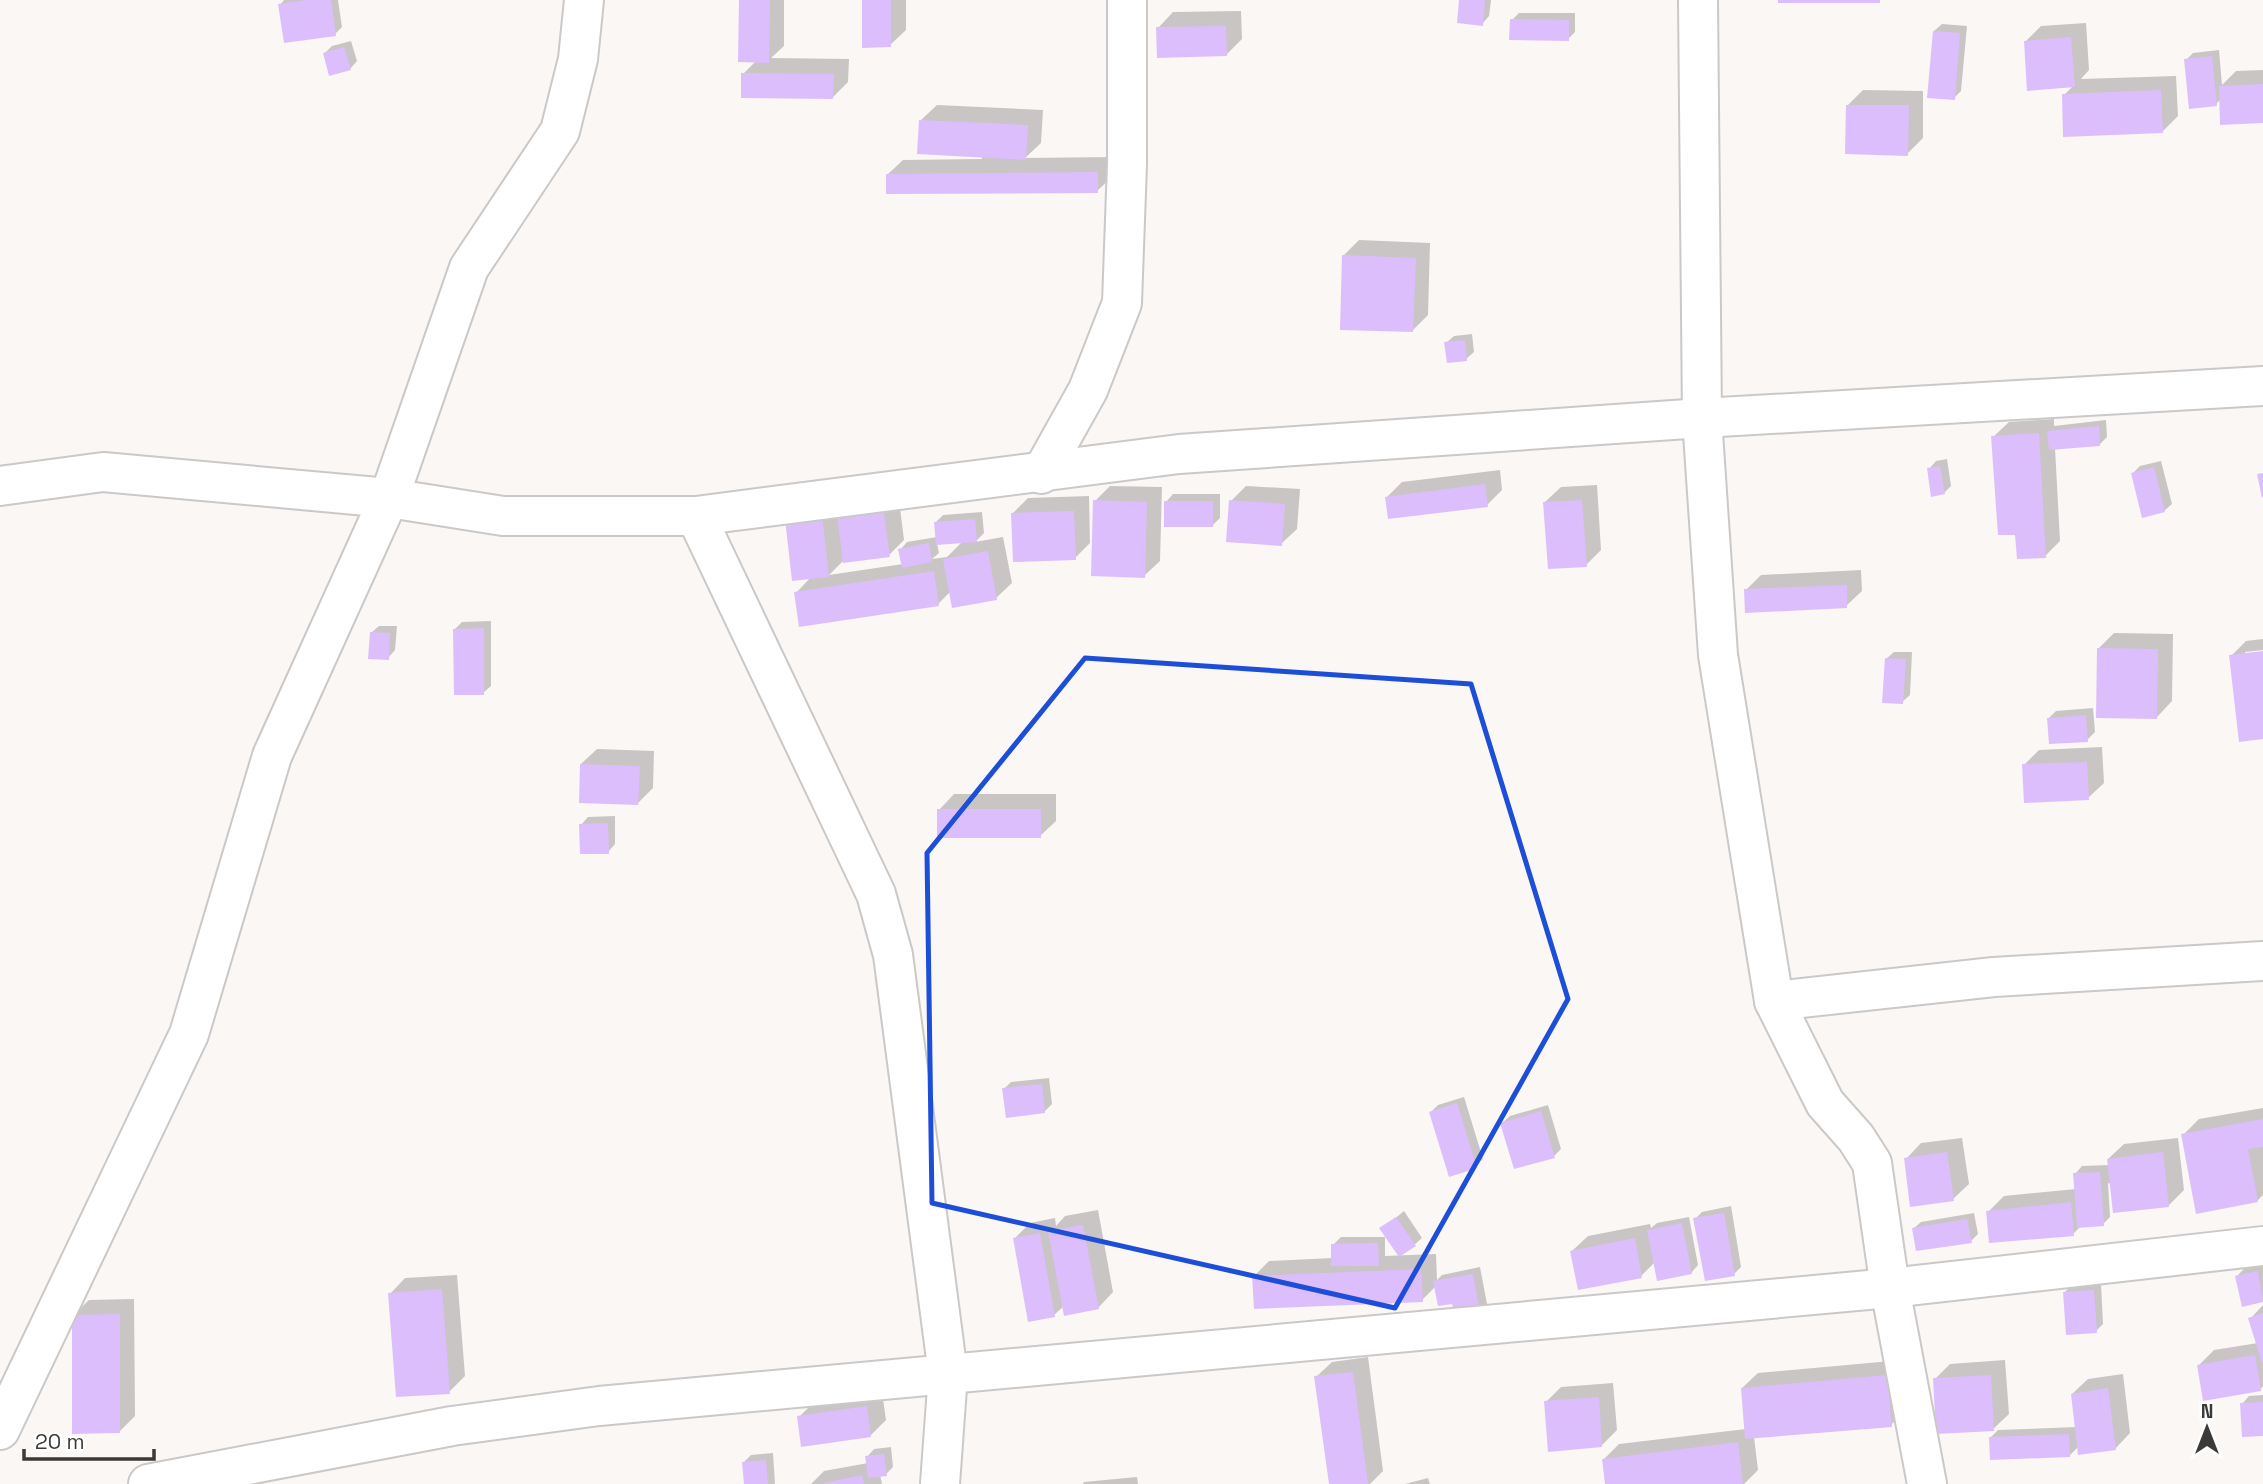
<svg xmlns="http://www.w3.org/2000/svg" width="2263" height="1484" viewBox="0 0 2263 1484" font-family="'Space Grotesk',sans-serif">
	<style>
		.shadow { fill: #0003; fill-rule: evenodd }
		.building { fill: #ddbefd }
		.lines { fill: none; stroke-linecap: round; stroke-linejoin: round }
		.minor-casing { stroke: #cbc9c7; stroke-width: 42 }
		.minor { stroke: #fff; stroke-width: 38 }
		.marked { fill: none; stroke: #1d4ed8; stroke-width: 5; stroke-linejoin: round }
	</style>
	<rect width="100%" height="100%" fill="#faf7f5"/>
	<!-- shadow -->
	<g class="shadow">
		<polygon points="284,0 338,0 342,27 335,34 280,5"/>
		<polygon points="741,0 784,0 784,46 771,58 849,59 848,82 833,97 743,74 756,61"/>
		<polygon points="864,0 906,0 906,30 890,45"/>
		<polygon points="1461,0 1491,0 1489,16 1482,24"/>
		<polygon points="1241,11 1242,39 1226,55 1158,28 1173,12"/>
		<polygon points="1519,13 1575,13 1575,32 1568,39 1512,20"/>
		<polygon points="2086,23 2089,70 2081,79 2176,76 2178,116 2162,132 2064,95 2073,86 2026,41 2041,26"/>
		<polygon points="1942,24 1967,26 1961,91 1954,98 1934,31"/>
		<polygon points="351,41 357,61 350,69 325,53 332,46"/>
		<polygon points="2219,50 2222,85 2236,71 2263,70 2263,121 2221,99 2216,104 2186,60 2193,53"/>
		<polygon points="1863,90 1923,91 1923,138 1907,154 1848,105"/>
		<polygon points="937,105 1043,110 1041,143 1025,158 1113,157 1113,176 1097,191 887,175 903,160 982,159 982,156 921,120"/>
		<polygon points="1359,240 1430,243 1428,315 1413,330 1344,255"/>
		<polygon points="1472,334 1474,352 1466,359 1446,343 1454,336"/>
		<polygon points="2054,419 2054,426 2106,420 2107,437 2099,445 2055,448 2060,541 2045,556 2017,533 1993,437 2009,422"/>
		<polygon points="1947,459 1951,486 1944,493 1929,469 1936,461"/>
		<polygon points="2161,461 2172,504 2164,511 2133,473 2140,466"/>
		<polygon points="1500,470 1502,490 1487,505 1387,497 1402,482"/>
		<polygon points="1597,485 1601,550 1586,565 1545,502 1561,487"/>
		<polygon points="1110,486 1162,487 1160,561 1144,576 1095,501"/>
		<polygon points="1246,486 1300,489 1297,529 1281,544 1231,501"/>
		<path d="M898,492l6,48 -15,15 -46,6 -14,14 74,-11 -3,-14 7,-8 30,-5 -1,-15 7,-7 39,-3 2,21 -9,9 28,-5 9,46 -16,15 -45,-7 -13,13 -142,-11 15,-16 -24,-57zM963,541l-16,16 -15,2 7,-6 -2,-10z"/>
		<polygon points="1173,494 1220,494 1220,518 1213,525 1166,502"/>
		<polygon points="1089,496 1090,543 1075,558 1012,514 1028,498"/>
		<polygon points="1861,570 1862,591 1846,606 1746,590 1761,575"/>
		<polygon points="491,621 491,686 483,693 455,629 462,622"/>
		<polygon points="379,626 397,626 395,650 388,658 371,633"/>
		<polygon points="2114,633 2173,634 2172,701 2157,717 2098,649"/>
		<polygon points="2263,639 2263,650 2245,652 2245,655 2263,653 2263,738 2231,656 2246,641"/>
		<polygon points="1894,652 1912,652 1910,695 1902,702 1886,659"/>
		<polygon points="2093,708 2095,732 2087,740 2049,718 2056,711"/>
		<polygon points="2102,747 2104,783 2088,798 2024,765 2039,750"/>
		<polygon points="597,749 654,751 653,788 638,803 581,764"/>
		<polygon points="954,794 1056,794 1056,821 1040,836 939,810"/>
		<polygon points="615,816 615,844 608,852 581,825 588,817"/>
		<polygon points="1049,1078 1052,1104 1044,1112 1004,1089 1011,1082"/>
		<polygon points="1464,1097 1483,1159 1476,1166 1431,1112 1438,1105"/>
		<polygon points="1548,1105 1561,1149 1554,1156 1502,1123 1510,1116"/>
		<polygon points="2263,1108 2263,1195 2257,1201 2183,1135 2199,1119"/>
		<polygon points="1962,1138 1969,1184 1953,1199 1906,1159 1921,1143"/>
		<polygon points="2178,1138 2184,1190 2169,1205 2108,1183 2110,1217 2103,1224 2081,1226 2073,1234 1988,1212 2004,1196 2076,1189 2075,1174 2082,1166 2109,1165 2108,1159 2124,1144"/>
		<polygon points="1731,1206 1741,1267 1734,1274 1695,1219 1702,1212"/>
		<polygon points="1098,1210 1113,1292 1098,1308 1064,1306 1054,1315 1015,1238 1030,1223 1055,1218 1056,1226 1065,1216"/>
		<polygon points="1404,1211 1422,1238 1414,1245 1382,1229"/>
		<polygon points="1974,1213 1978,1234 1971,1241 1913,1229 1921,1222"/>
		<polygon points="1689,1217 1698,1265 1691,1273 1655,1262 1641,1276 1572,1251 1588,1236 1650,1224 1651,1228 1657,1223"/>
		<polygon points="1341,1237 1385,1237 1385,1256 1436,1254 1437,1280 1442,1275 1480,1267 1488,1309 1454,1302 1436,1286 1422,1300 1254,1276 1269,1261 1333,1258 1333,1245"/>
		<polygon points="2263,1265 2263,1300 2244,1304 2237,1276 2244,1269"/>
		<polygon points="457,1275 465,1376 449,1392 390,1294 405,1278"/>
		<polygon points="2101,1284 2103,1324 2096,1331 2065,1292 2072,1285"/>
		<polygon points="134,1299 135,1416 120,1431 73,1315 89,1300"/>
		<polygon points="2263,1305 2263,1386 2260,1390 2199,1365 2214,1350 2258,1343 2250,1319"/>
		<polygon points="1368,1357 1383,1471 1370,1484 1331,1484 1316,1377 1332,1362"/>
		<polygon points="1902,1360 1906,1409 1891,1425 1754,1437 1758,1470 1744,1484 1607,1484 1604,1459 1619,1444 1746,1429 1742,1388 1758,1373"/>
		<polygon points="2005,1360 2009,1414 1993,1429 1935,1379 1950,1364"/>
		<polygon points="2123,1374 2130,1433 2115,1449 2079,1446 2069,1456 1991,1437 1998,1430 2077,1427 2072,1394 2088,1379"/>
		<polygon points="1613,1383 1617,1430 1601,1446 1546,1402 1561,1387"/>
		<polygon points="882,1392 886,1420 871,1435 799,1417 814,1402"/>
		<polygon points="2263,1395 2263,1434 2242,1404 2249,1396"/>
		<polygon points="891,1447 893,1467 886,1474 880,1475 882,1484 811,1484 824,1471 868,1463 867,1457 874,1449"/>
		<polygon points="773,1453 775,1484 746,1484 744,1462 751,1455"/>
		<polygon points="1137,1477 1138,1484 1083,1484 1084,1482"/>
		<polygon points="1428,1478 1430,1484 1405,1484"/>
	</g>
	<!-- building -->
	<g class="building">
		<polygon points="307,0 331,0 336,36 284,43 278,4"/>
		<polygon points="739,0 770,0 769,63 738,62"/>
		<polygon points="862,0 891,0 891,47 862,48"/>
		<polygon points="1459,0 1485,0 1483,26 1457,23"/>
		<rect x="1778" y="0" width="102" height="3"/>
		<polygon points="1510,19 1569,20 1569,41 1509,40"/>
		<polygon points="1226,26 1227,56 1157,58 1156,27"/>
		<polygon points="1933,31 1960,33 1955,100 1927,98"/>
		<polygon points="2071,37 2075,87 2027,91 2024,41"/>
		<polygon points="344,47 351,70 329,76 323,53"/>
		<polygon points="2212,56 2217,106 2189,109 2184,59"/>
		<polygon points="741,73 834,74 833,99 741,98"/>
		<polygon points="2263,84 2263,123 2220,125 2219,86"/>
		<polygon points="2161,90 2163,133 2063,137 2062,94"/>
		<polygon points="1846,105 1909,105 1908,156 1845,154"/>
		<polygon points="919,120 1028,125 1026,160 917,154"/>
		<polygon points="1098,172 1098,193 886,194 886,174"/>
		<polygon points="1342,255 1416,258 1413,332 1340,330"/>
		<polygon points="1465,340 1467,361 1447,363 1444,342"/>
		<polygon points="2099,426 2100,446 2049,450 2047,431"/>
		<polygon points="2039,433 2046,558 2017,559 2015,535 1998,535 1991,436"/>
		<polygon points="1940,466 1945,494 1931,497 1927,468"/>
		<polygon points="2154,467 2165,512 2142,518 2131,473"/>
		<polygon points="2263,473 2263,497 2262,498 2257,474"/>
		<polygon points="1485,484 1488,507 1388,519 1385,497"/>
		<polygon points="1093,500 1147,502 1145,578 1091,576"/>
		<polygon points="1229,500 1285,504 1282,546 1226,542"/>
		<polygon points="1582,500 1587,567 1548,569 1543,502"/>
		<rect x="1164" y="501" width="49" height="26"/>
		<polygon points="883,507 890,557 843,563 837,513"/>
		<polygon points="1074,511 1076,560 1013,562 1011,513"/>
		<polygon points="822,515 829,577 792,581 785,519"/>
		<polygon points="975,519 977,542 936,545 934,522"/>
		<polygon points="929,543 932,562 902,568 898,549"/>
		<polygon points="988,551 997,600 952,608 943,559"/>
		<polygon points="934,571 939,606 799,627 794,592"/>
		<polygon points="1847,585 1847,608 1745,613 1744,589"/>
		<polygon points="484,628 484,695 454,695 453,629"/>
		<polygon points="370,632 390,633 389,660 368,659"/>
		<polygon points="2097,648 2158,649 2157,719 2096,718"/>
		<polygon points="2263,651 2263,739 2239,742 2229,655"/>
		<polygon points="1885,658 1906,659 1903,704 1882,703"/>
		<polygon points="2086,715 2088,742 2049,744 2047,718"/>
		<polygon points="2087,762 2089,800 2024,803 2022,764"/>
		<polygon points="580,764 640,766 638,805 579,803"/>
		<rect x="937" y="809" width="104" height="29"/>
		<polygon points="608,823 609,854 580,854 579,824"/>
		<polygon points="1042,1084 1045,1113 1006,1118 1002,1088"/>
		<polygon points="1457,1103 1477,1168 1449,1177 1429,1112"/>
		<polygon points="1541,1111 1555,1158 1514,1169 1500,1123"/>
		<polygon points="2263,1119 2263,1147 2248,1149 2258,1202 2196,1214 2181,1134"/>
		<polygon points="1947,1152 1954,1201 1910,1207 1904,1158"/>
		<polygon points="2163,1152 2169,1207 2113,1213 2107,1159"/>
		<polygon points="2100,1172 2104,1226 2077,1228 2073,1173"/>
		<polygon points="2071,1202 2074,1236 1989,1243 1986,1211"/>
		<polygon points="1724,1213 1735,1276 1705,1281 1693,1218"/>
		<polygon points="1396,1217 1416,1246 1399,1257 1379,1228"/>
		<polygon points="1967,1219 1972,1243 1916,1251 1912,1228"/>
		<polygon points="1682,1223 1692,1274 1657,1281 1647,1230"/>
		<polygon points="1083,1225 1099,1309 1064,1316 1048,1231"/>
		<polygon points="1040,1233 1055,1317 1028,1322 1013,1238"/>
		<polygon points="1635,1238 1642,1278 1578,1290 1570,1251"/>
		<polygon points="1378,1243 1379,1266 1331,1266 1331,1244"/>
		<polygon points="1421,1269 1423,1302 1254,1309 1252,1276"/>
		<polygon points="2258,1271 2263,1302 2242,1307 2235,1276"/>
		<polygon points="1473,1274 1481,1318 1456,1323 1452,1304 1438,1306 1433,1281"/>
		<polygon points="442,1289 450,1394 396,1397 388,1293"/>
		<polygon points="2094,1290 2097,1333 2066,1335 2063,1292"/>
		<polygon points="2263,1313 2263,1363 2262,1363 2248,1318"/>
		<polygon points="120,1314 120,1433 72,1434 72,1315"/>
		<polygon points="2255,1355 2261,1391 2203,1401 2197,1365"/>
		<polygon points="1353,1372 1368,1484 1329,1484 1314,1376"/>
		<polygon points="1887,1375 1892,1427 1745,1439 1741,1388"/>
		<polygon points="1991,1375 1994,1431 1936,1434 1933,1378"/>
		<polygon points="2108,1388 2116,1450 2078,1455 2071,1394"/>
		<polygon points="1599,1397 1602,1447 1548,1452 1544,1401"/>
		<polygon points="2263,1402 2263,1436 2242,1437 2240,1403"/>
		<polygon points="867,1406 871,1437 801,1447 797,1416"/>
		<polygon points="2069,1434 2070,1457 1990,1460 1989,1437"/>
		<polygon points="1738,1442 1743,1484 1605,1484 1602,1459"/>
		<polygon points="884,1454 887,1476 868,1478 865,1456"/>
		<polygon points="766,1460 768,1484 744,1484 742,1462"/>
		<polygon points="862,1475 864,1484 824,1484 824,1483"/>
	</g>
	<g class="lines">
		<defs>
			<g id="minor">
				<polyline points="584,0 578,59 560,131 469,268 389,498 503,516 696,516 1179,454 1702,418 2263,386"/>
				<polyline points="1698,0 1702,418 1718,655 1774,1001 1825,1103 1856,1138 1872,1163 1890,1288 1927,1484"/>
				<polyline points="1041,474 1088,390 1122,303 1127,164 1127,0"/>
				<polyline points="0,486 103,472 389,498 272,756 189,1034 0,1430"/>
				<polyline points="696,516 876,894 893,955 948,1374 940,1484"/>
				<polyline points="1774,1001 1994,977 2263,961"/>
				<polyline points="148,1484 452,1426 599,1406 1890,1288 2263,1246"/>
			</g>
		</defs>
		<!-- minor casing -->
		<use href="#minor" class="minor-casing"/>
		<!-- minor -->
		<use href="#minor" class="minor"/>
	</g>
	<!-- marked area -->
	<path class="marked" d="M1085,658l386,26 97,315 -173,309 -463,-105 -5,-350z"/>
	<!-- north arrow -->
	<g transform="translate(2207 1428)" stroke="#ffffff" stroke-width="5" paint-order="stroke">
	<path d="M0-5L12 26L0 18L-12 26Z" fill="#3b3a39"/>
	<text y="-10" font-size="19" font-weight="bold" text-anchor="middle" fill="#3b3a39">N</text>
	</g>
	<!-- scale -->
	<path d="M24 1449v10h130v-10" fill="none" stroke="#3b3a39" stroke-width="3.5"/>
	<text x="35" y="1449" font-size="21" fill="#3b3a39" stroke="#ffffff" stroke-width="5" paint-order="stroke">20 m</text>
</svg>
